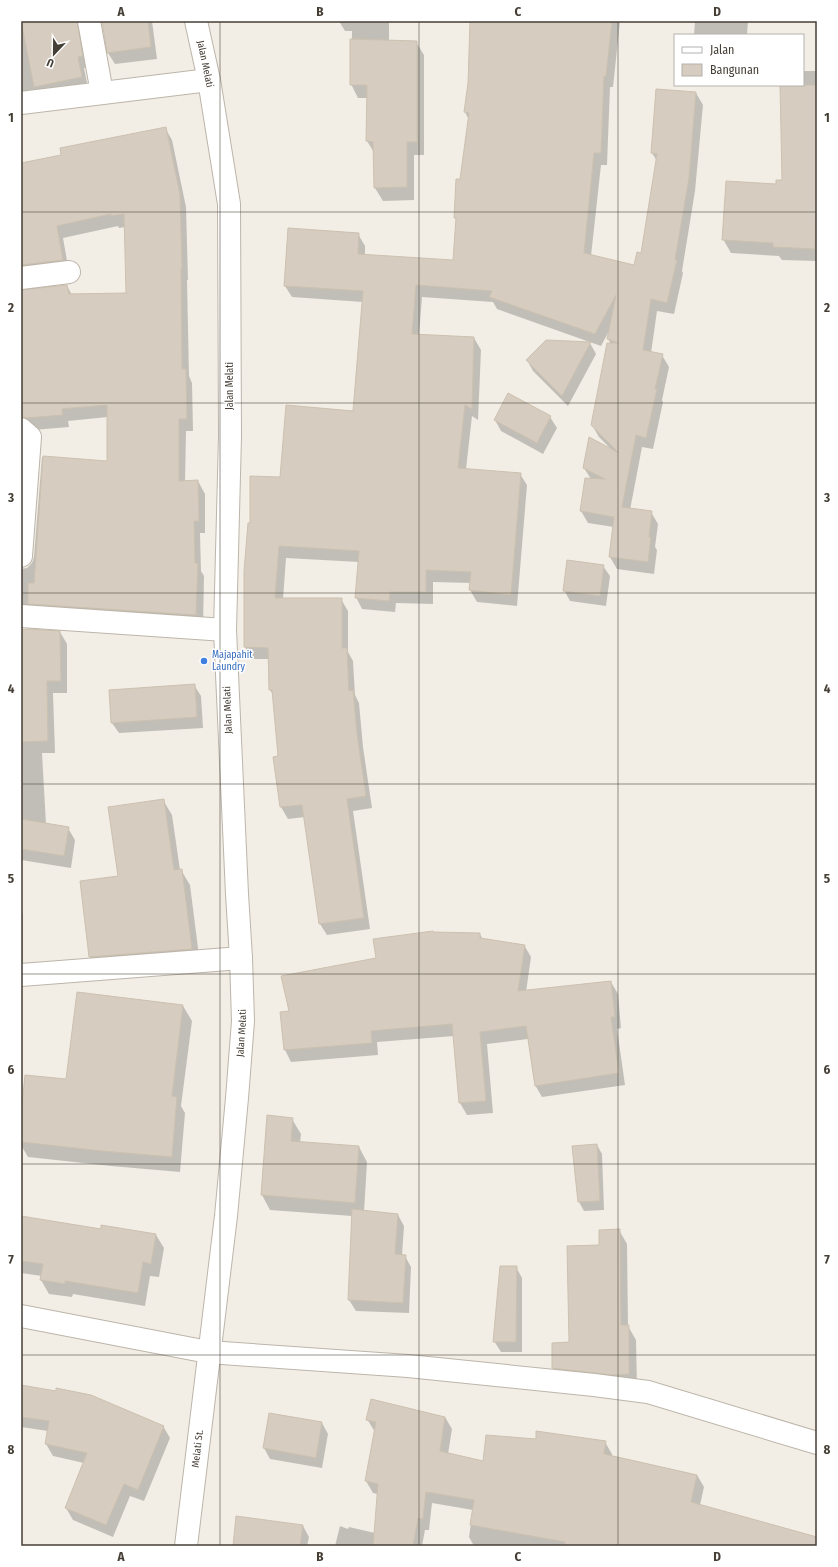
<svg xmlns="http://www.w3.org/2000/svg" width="838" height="1567" viewBox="0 0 838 1567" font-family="'Fira Sans Condensed',sans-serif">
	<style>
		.shadow { fill: #0003 }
		.building { fill: #d6ccbf; stroke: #cdc1af }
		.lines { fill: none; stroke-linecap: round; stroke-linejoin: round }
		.street-casing { stroke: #bdb5a9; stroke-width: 24 }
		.street { stroke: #fff; stroke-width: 22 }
		.grid { fill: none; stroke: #443e35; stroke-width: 1; stroke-opacity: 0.55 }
		.shop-dot { fill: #3f7fe0; stroke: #fff; stroke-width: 1.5 }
		.labels { text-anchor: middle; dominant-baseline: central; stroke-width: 3; stroke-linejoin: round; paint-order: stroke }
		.street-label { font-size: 10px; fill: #443e35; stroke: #fff }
		.shop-label { font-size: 10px; fill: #366cbe; stroke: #fff; text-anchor: start }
		.neatline { fill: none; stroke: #443e35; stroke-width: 1.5 }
		.grid-label { font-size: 13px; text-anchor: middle; font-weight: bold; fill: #443e35 }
	</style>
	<rect width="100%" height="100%" fill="#f2eee6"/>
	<!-- shadow -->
	<g class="shadow">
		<polygon points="21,21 91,21 88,67 84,68 88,88 21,102"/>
		<polygon points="101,21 152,21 157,59 115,64 108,53 103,22"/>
		<polygon points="339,21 389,21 389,41 416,42 424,55 424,155 414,155 414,200 383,201 375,188 375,154 367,141 368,98 358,98 351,84 352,31 345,31"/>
		<polygon points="471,21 620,21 613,87 610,87 607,165 601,165 591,256 635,266 642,254 657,161 652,153 696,93 703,105 695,191 682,271 683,273 674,314 657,311 651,353 662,355 669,367 662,400 663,402 653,449 642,447 630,510 651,512 658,524 655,547 657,550 654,574 617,569 610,557 614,527 588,523 581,511 591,479 584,468 611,449 599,437 592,425 611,344 608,339 609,331 601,346 497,309 493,302 422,297 419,335 474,338 481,350 478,420 472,416 466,469 520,474 527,485 517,606 477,602 470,590 471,583 433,582 433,604 396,603 395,612 362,609 356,597 359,562 286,558 283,599 341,599 348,611 348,652 353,661 355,695 359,703 363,747 372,808 353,811 370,929 327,935 320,924 305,817 288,819 281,807 274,757 279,757 274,696 270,690 269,659 252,659 245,647 251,524 281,478 354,412 363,302 292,297 285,286 358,234 365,246 365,256 454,261 457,221 455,218 469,120 465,112 469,83"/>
		<polygon points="695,21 748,21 747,35 694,35"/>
		<polygon points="803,71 817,71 817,261 782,260 779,256 731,253 723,239 777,185 783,181 781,85 803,85"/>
		<polygon points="165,128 172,140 186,207 188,280 187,280 189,376 192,383 193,431 186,431 185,482 198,481 205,494 205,533 200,533 201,571 204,576 203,627 21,618 21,569 27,568 32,563 34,557 42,457 108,462 108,417 68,421 69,427 21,431 21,291 67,286 72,295 127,294 125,227 119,228 118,226 63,238 69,272 21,280 21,164 62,156"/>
		<polygon points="590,343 596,354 568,406 533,371 527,360"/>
		<polygon points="550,417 557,428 543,454 501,431 495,420"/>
		<polygon points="603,566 610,576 606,606 570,601 564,590"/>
		<polygon points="21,630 60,632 67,644 67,693 53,693 55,753 42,753 46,824 68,828 75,840 71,868 21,860"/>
		<polygon points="194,685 201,696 203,728 119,733 112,723"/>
		<polygon points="163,800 172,815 180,870 181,870 190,885 200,964 98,972 90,957 119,877"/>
		<polygon points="21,912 23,915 23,970 21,970"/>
		<polygon points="480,934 483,940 524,945 531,957 526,992 611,982 618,994 621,1028 617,1029 625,1085 542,1097 535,1085 528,1039 487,1044 493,1113 467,1115 460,1103 454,1036 377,1042 378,1055 291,1062 285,1050 290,1012 377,959"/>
		<polygon points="78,993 183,1006 192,1021 181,1106 185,1113 180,1172 111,1166 28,1157 21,1145 21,1123 67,1081"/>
		<polygon points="292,1119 301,1134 300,1143 359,1147 367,1162 364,1212 398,1215 404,1226 402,1255 405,1256 411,1267 409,1313 356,1311 349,1300 352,1216 270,1210 262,1195"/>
		<polygon points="597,1145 602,1154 604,1210 584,1211 579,1202"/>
		<polygon points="21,1217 101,1230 156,1235 164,1248 159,1277 150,1276 145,1306 73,1294 72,1297 49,1294 41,1280 42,1276 21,1273"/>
		<polygon points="619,1230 627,1244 628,1326 636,1340 637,1388 561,1382 553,1368 570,1344"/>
		<polygon points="516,1267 522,1278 522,1352 501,1352 494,1341"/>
		<polygon points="21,1386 163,1426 170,1438 144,1501 130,1496 113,1537 73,1520 66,1508 84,1463 53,1456 46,1444 48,1431 21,1427"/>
		<polygon points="445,1417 452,1429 448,1454 484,1463 537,1441 605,1442 612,1454 612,1456 697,1475 704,1487 700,1505 810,1546 474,1546 469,1537 473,1510 432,1503 429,1530 425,1530 422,1546 335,1546 340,1526 348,1529 349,1527 375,1533 378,1494 373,1493 366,1481 375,1432 367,1419"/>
		<polygon points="322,1423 328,1434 322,1468 270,1459 264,1448"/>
		<polygon points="303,1526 309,1537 307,1546 234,1546"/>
	</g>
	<!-- building -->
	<g class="building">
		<polygon points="21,21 77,21 83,56 78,57 82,77 34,87"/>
		<polygon points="102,21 148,21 151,47 107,53"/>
		<polygon points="470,21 612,21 606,76 604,76 601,153 594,153 584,253 634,265 637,252 641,253 657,154 651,153 656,89 696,92 689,178 675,260 677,260 667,303 651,299 643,350 663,354 655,389 657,389 646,438 636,435 622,507 652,511 649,537 651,537 648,562 609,557 614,517 580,511 585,478 605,479 583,468 589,437 619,453 591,425 607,343 619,343 607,339 616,295 595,334 489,297 492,291 416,285 412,334 474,337 472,409 465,405 458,468 521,473 511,595 469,590 471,572 426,570 426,592 390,592 389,601 355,598 359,551 279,546 275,598 342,598 342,648 347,648 349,691 353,690 357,734 366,796 347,799 364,918 319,924 302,805 280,807 273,757 278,756 272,690 269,690 268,648 244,647 244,571 248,523 250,523 250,476 280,477 286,405 353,411 363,291 284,286 288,228 359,233 358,254 453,260 456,218 454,218 456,179 460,179 469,113 464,112 468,83"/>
		<polygon points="350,39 417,41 417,142 407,142 407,187 374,188 373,142 366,141 367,85 350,85"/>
		<polygon points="780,85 817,85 817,198 815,249 773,247 773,243 722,240 726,181 776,184 776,180 782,180"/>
		<polygon points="166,127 180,194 182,268 181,268 182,369 186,369 187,419 179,419 179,481 198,480 199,521 194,521 195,563 198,563 196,615 28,604 28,583 34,583 43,456 107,461 107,405 62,409 63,415 26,418 21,417 21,290 67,285 69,294 126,293 124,214 111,216 111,214 57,226 63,260 21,265 21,163 61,155 60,148"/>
		<polygon points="546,340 591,342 562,396 526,360"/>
		<polygon points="508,393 551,416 537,443 494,420"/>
		<polygon points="567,560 604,565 600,596 563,591"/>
		<polygon points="28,629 60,631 61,681 47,681 48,741 21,742 21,630"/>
		<polygon points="195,684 197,717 111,723 109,690"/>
		<polygon points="164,799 174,870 182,869 192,949 89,957 80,881 118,876 108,807"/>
		<polygon points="21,819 69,827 64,856 21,849"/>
		<polygon points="433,931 433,932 480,933 480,938 525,945 518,991 611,981 615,1017 611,1017 619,1073 535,1086 526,1026 480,1032 486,1101 459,1103 452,1024 371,1031 372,1043 284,1050 280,1012 289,1011 281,976 376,958 373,939"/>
		<polygon points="77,992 183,1005 172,1096 177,1097 172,1157 102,1151 21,1142 21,1114 25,1075 66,1079"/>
		<polygon points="267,1115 293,1118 291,1141 359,1146 355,1203 261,1195"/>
		<polygon points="597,1144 600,1201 578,1202 572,1146"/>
		<polygon points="352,1209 398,1214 395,1254 406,1255 403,1303 348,1300"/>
		<polygon points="21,1216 101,1229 101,1225 156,1234 151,1264 143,1262 138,1293 65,1281 65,1284 40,1280 43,1264 21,1261"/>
		<polygon points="620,1229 621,1325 629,1325 629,1374 611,1375 552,1368 552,1343 569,1342 567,1246 599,1245 599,1230"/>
		<polygon points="500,1266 517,1266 516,1342 493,1342"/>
		<polygon points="21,1385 56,1391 56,1388 91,1395 164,1426 138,1490 124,1484 106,1525 65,1508 87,1453 45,1444 49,1421 21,1417"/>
		<polygon points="371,1399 445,1417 440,1451 483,1461 486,1435 536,1439 536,1431 606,1441 604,1454 697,1475 691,1502 817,1537 817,1546 564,1546 565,1542 470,1525 474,1500 426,1492 423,1519 418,1518 413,1546 373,1546 378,1484 365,1481 376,1422 366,1420"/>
		<polygon points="269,1413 322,1422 316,1458 263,1448"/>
		<polygon points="236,1516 303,1525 300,1546 233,1546"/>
	</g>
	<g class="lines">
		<defs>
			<g id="street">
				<polyline points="89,21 102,93"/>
				<polyline points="21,103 209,80"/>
				<polyline points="21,278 69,272"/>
				<polyline points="21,429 30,437 21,556"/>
				<polyline points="21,616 225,630"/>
				<polyline points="21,975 241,958"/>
				<polyline points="21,1316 208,1352 408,1366 594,1385 648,1392 817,1443"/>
				<path id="s1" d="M186,1546l40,-330 11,-118 6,-77 -2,-63 -4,-64 -12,-264 5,-194 -1,-232 -20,-124 -13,-59"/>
			</g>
		</defs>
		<!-- street casing -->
		<use href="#street" class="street-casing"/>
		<!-- street -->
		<use href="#street" class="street"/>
	</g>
	<!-- grid -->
	<path class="grid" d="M220,21v1525M419,21v1525M618,21v1525M21,212h796M21,403h796M21,593h796M21,784h796M21,974h796M21,1164h796M21,1355h796"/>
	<!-- markers -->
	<circle class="shop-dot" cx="204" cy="661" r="4"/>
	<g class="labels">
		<!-- street labels -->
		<g class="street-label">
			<text transform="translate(205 64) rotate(78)">Jalan Melati</text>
			<text transform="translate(230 386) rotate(-90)">Jalan Melati</text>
			<text transform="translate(228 710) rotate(-92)">Jalan Melati</text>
			<text stroke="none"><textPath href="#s1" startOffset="516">Jalan Melati</textPath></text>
			<text stroke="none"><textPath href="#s1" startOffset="98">Melati St.</textPath></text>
		</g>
		<!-- shop labels -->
		<g class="shop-label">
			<text x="212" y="655">Majapahit<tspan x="212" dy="12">Laundry</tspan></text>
		</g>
	</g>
	<!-- border -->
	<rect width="838" height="1567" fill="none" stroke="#ffffff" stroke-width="44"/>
	<!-- legend -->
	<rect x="674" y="34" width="130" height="52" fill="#ffffff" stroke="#b4b2ae"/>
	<rect x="682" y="47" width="20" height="6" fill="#ffffff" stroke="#b4b2ae"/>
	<text x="710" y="54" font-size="12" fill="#443e35">Jalan</text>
	<rect x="682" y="64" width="20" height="12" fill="#d6ccbf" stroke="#b4b2ae"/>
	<text x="710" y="74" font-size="12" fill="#443e35">Bangunan</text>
	<!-- north arrow -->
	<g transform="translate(54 54) rotate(202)" stroke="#ffffff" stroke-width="3" paint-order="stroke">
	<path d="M0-3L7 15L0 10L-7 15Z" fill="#443e35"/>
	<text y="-6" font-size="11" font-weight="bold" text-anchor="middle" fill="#443e35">U</text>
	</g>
	<rect x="22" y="22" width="794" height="1523" class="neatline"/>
	<g class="grid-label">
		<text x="121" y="16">A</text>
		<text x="320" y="16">B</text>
		<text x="518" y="16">C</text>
		<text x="717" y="16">D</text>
		<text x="11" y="122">1</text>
		<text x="827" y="122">1</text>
		<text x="11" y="312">2</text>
		<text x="827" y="312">2</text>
		<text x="11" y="502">3</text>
		<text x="827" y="502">3</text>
		<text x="11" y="693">4</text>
		<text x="827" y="693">4</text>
		<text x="11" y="883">5</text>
		<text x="827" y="883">5</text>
		<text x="11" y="1074">6</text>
		<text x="827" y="1074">6</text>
		<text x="11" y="1264">7</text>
		<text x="827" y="1264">7</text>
		<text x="11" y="1454">8</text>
		<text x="827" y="1454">8</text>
		<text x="121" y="1561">A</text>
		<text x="320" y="1561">B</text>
		<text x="518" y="1561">C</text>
		<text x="717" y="1561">D</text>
	</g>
</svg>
